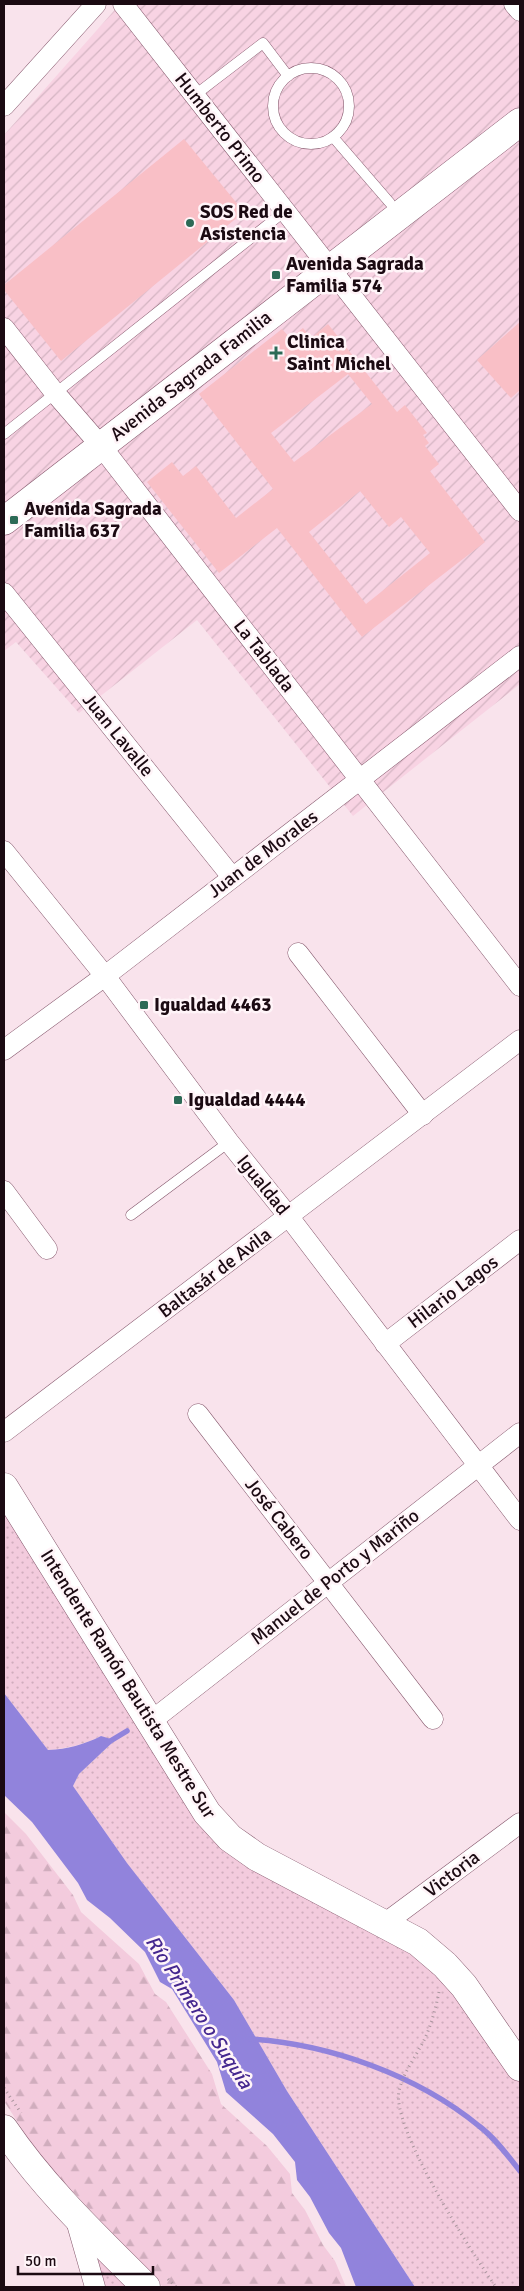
<svg xmlns="http://www.w3.org/2000/svg" width="524" height="2291" viewBox="0 0 524 2291" font-family="Signika,sans-serif">
	<style>
		.industrial { fill: url(#industrial-furrows) }
		.grass { fill: url(#grass-dots) }
		.forest { fill: url(#forest-firs) }
		.water { fill: #9183dc }
		.lines { fill: none; stroke-linecap: round; stroke-linejoin: round }
		.stream { stroke: #9183dc; stroke-width: 5.5 }
		.building { fill: #f9bfc6; fill-rule: evenodd }
		.service-casing { stroke: #86586d; stroke-width: 11 }
		.minor-casing { stroke: #86586d; stroke-width: 21 }
		.secondary-casing { stroke: #86586d; stroke-width: 29 }
		.primary-casing { stroke: #86586d; stroke-width: 29 }
		.path { stroke: #ab969f; stroke-width: 3; stroke-dasharray: 1 4; stroke-linecap: butt }
		.service { stroke: #fff; stroke-width: 10 }
		.minor { stroke: #fff; stroke-width: 20 }
		.secondary { stroke: #fff; stroke-width: 28 }
		.primary { stroke: #fff; stroke-width: 28 }
		.poi-dot { fill: #2c6a56; stroke: #fff4f8; stroke-width: 2 }
		.labels { text-anchor: middle; dominant-baseline: central; stroke-width: 5; stroke-linejoin: round; paint-order: stroke }
		.street-label { font-size: 19px; fill: #1b0a12; stroke: #fff4f8 }
		.poi-label { font-size: 19px; font-weight: bold; fill: #1b0a12; stroke: #fff4f8; text-anchor: start }
		.water-label { font-size: 20px; font-style: italic; fill: #45278f; stroke: #fff4f8 }
	</style>
	<defs>
		<pattern id="industrial-furrows" width="10" height="10" patternUnits="userSpaceOnUse" patternTransform="scale(1.25)"><rect width="10" height="10" fill="#f8d3e3"/><path d="M-1 1l2-2M0 10L10 0M9 11l2-2" fill="none" stroke="#d4b4c2"/></pattern>
		<pattern id="grass-dots" width="8" height="8" patternUnits="userSpaceOnUse" patternTransform="scale(1.25)"><rect width="8" height="8" fill="#f3cbdd"/><path d="M2 2h.1M6 6h.1" fill="none" stroke="#d0adbd" stroke-width="1.8" stroke-linecap="round"/></pattern>
		<pattern id="forest-firs" width="22" height="20" patternUnits="userSpaceOnUse" patternTransform="scale(1.25)"><rect width="22" height="20" fill="#f3cbdd"/><path d="M5 1l3.5 6h-7zM16 11l3.5 6h-7z" fill="#d0adbd"/></pattern>
	</defs>
	<rect width="100%" height="100%" fill="#f9e3ec"/>
	<!-- industrial -->
	<polygon class="industrial" points="120,4 520,4 520,684 353,816 197,620 79,713 16,642 4,651 4,135"/>
	<!-- grass -->
	<g class="grass">
		<path d="M4,1487l203,326 211,129 102,125v220h-105l-128,-196 -53,-91 -107,-137 -54,-77 6,-12 34,-32 -12,-6c-18,9 -33,12 -53,14l-44,-57z"/>
		<polygon points="93,2250 131,2287 106,2287"/>
	</g>
	<!-- forest -->
	<polygon class="forest" points="4,1812 26,1834 73,1895 81,1912 139,1964 155,1994 166,2002 212,2074 221,2104 267,2146 290,2174 292,2193 305,2210 323,2245 335,2261 346,2287 163,2287 63,2181 33,2146 4,2101"/>
	<!-- water -->
	<path class="water" d="M4,1693l44,57c20,-1 35,-5 53,-14l10,3 2,3 -34,32 -6,12 54,77 107,137 53,91 128,196h-59l-15,-39 -12,-15 -19,-36 -13,-17 -2,-18 -22,-28 -47,-42 -9,-30 -45,-73 -12,-7 -15,-30 -35,-34 -23,-18 -9,-17 -46,-61 -28,-27z"/>
	<g class="lines">
		<!-- stream -->
		<g class="stream">
			<polyline points="107,1743 127,1731"/>
			<path d="M250,2039c79,5 167,36 229,87 16,12 29,30 41,45"/>
		</g>
	</g>
	<!-- building -->
	<g class="building">
		<polygon points="184,139 244,212 61,361 4,290 4,285"/>
		<polygon points="520,322 520,390 511,398 477,360"/>
		<path d="M328,324l69,88 8,-7 22,28 -4,2 6,8 -4,3 14,18 -9,7 55,71 -123,95 -85,-109 -58,45 -72,-91 25,-20 11,14 13,-10 40,52 37,-29 -74,-95 83,-65 8,9 13,-10 8,10zM348,374l24,30 -78,58 -23,-29zM360,491l29,36 12,-10 29,36 -64,51 -57,-72z"/>
	</g>
	<g class="lines">
		<defs>
			<g id="service">
				<circle cx="311" cy="106" r="38"/>
				<polyline points="195,95 263,43 288,76"/>
				<polyline points="333,137 390,203"/>
				<polyline points="4,434 285,211"/>
				<polyline points="131,1215 229,1142"/>
			</g>
			<g id="minor">
				<polyline points="123,4 520,511"/>
				<polyline points="514,4 520,11"/>
				<polyline points="4,106 96,4"/>
				<polyline points="4,328 55,393 101,446 520,986"/>
				<polyline points="4,593 232,877"/>
				<polyline points="4,851 105,976 229,1142 289,1217 520,1520"/>
				<polyline points="298,953 423,1115"/>
				<polyline points="4,1050 105,976 520,656"/>
				<polyline points="4,1191 47,1249"/>
				<polyline points="385,1344 520,1240"/>
				<polyline points="198,1414 433,1719"/>
				<polyline points="4,1432 520,1040"/>
				<polyline points="150,1722 520,1433"/>
				<polyline points="384,1924 520,1823"/>
				<polyline points="75,2217 95,2287"/>
			</g>
			<polyline id="secondary" points="4,521 520,122"/>
			<g id="primary">
				<polyline points="4,1487 207,1813 230,1838 257,1857 418,1942 445,1965 464,1986 520,2067"/>
				<path d="M4,2129c40,59 92,108 142,158"/>
			</g>
		</defs>
		<!-- service casing -->
		<use href="#service" class="service-casing"/>
		<!-- minor casing -->
		<use href="#minor" class="minor-casing"/>
		<!-- secondary casing -->
		<use href="#secondary" class="secondary-casing"/>
		<!-- primary casing -->
		<use href="#primary" class="primary-casing"/>
		<!-- path -->
		<g class="path">
			<path d="M439,1992c-3,15 -7,30 -13,44 -8,18 -23,36 -27,55 -8,37 73,162 97,196"/>
			<polyline points="4,2088 21,2113"/>
			<polyline points="168,2279 176,2287"/>
		</g>
		<!-- service -->
		<use href="#service" class="service"/>
		<!-- minor -->
		<use href="#minor" class="minor"/>
		<!-- secondary -->
		<use href="#secondary" class="secondary"/>
		<!-- primary -->
		<use href="#primary" class="primary"/>
	</g>
	<!-- markers -->
	<g class="poi-dot">
		<circle cx="190" cy="223" r="5"/>
		<rect x="271" y="270" width="10" height="10" rx="2.5"/>
		<path d="M273.5 345.5h5v5h5v5h-5v5h-5v-5h-5v-5h5z"/>
		<rect x="9" y="515" width="10" height="10" rx="2.5"/>
		<rect x="139" y="1000" width="10" height="10" rx="2.5"/>
		<rect x="173" y="1095" width="10" height="10" rx="2.5"/>
	</g>
	<g class="labels">
		<!-- street labels -->
		<g class="street-label">
			<text transform="translate(220 128) rotate(52)">Humberto Primo</text>
			<text transform="translate(191 376) rotate(-38)">Avenida Sagrada Familia</text>
			<text transform="translate(264 656) rotate(52)">La Tablada</text>
			<text transform="translate(118 735) rotate(51)">Juan Lavalle</text>
			<text transform="translate(263 854) rotate(-37)">Juan de Morales</text>
			<text transform="translate(263 1185) rotate(51)">Igualdad</text>
			<text transform="translate(215 1273) rotate(-37)">Baltasár de Avila</text>
			<text transform="translate(453 1292) rotate(-37)">Hilario Lagos</text>
			<text transform="translate(279 1519) rotate(52)">José Cabero</text>
			<text transform="translate(335 1577) rotate(-38)">Manuel de Porto y Mariño</text>
			<text transform="translate(128 1684) rotate(58)">Intendente Ramón Bautista Mestre Sur</text>
			<text transform="translate(452 1874) rotate(-37)">Victoria</text>
		</g>
		<!-- poi labels -->
		<g class="poi-label">
			<text x="200" y="212">SOS Red de<tspan x="200" dy="22">Asistencia</tspan></text>
			<text x="286" y="264">Avenida Sagrada<tspan x="286" dy="22">Familia 574</tspan></text>
			<text x="287" y="342">Clinica<tspan x="287" dy="22">Saint Michel</tspan></text>
			<text x="24" y="509">Avenida Sagrada<tspan x="24" dy="22">Familia 637</tspan></text>
			<text x="154" y="1005">Igualdad 4463</text>
			<text x="188" y="1100">Igualdad 4444</text>
		</g>
		<!-- water labels -->
		<g class="water-label">
			<text transform="translate(199 2012) rotate(57)">Río Primero o Suquía</text>
		</g>
	</g>
	<!-- border -->
	<rect width="524" height="2291" fill="none" stroke="#1b0a12" stroke-width="10"/>
	<!-- scale -->
	<path d="M18 2266v8h135v-8" fill="none" stroke="#1b0a12" stroke-width="2.5"/>
	<text x="25" y="2266" font-size="15" fill="#1b0a12" stroke="#fff4f8" stroke-width="4" paint-order="stroke">50 m</text>
</svg>
